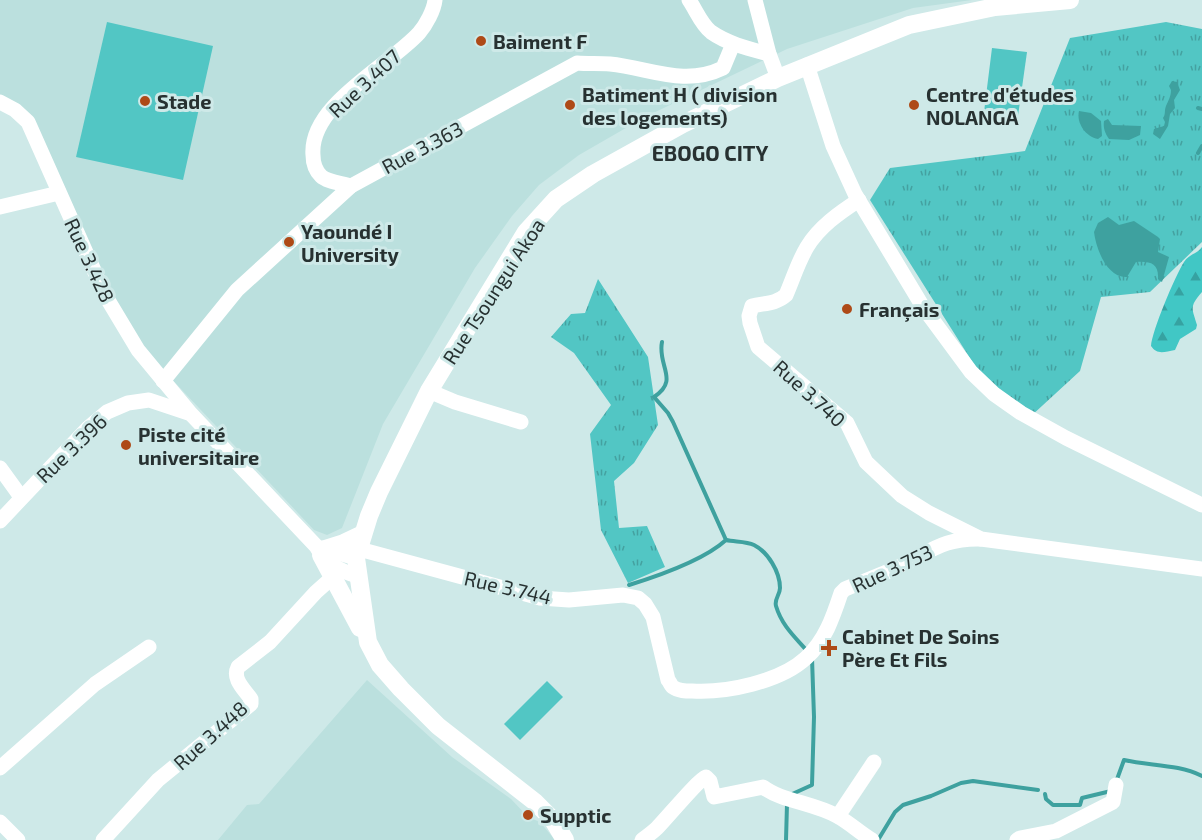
<svg xmlns="http://www.w3.org/2000/svg" width="1202" height="840" viewBox="0 0 1202 840" font-family="'Exo 2',sans-serif">
	<style>
		.built { fill: #bbe0de }
		.grass { fill: url(#grass-tufts) }
		.forest { fill: url(#forest-firs) }
		.pitch { fill: #52c6c4 }
		.water { fill: #3ea19f }
		.lines { fill: none; stroke-linecap: round; stroke-linejoin: round }
		.stream { stroke: #3ea19f; stroke-width: 4 }
		.minor { stroke: #fff; stroke-width: 15 }
		.major { stroke: #fff; stroke-width: 18 }
		.poi-dot { fill: #ae4a17; stroke: #cee9e8; stroke-width: 2 }
		.labels { text-anchor: middle; dominant-baseline: central; stroke-width: 6; stroke-linejoin: round; paint-order: stroke }
		.poi-label { font-size: 20px; font-weight: bold; fill: #273131; stroke: #cee9e8; text-anchor: start }
		.street-label { font-size: 20px; fill: #273131; stroke: #cee9e8 }
		.neighbourhood-label { font-size: 21px; font-weight: bold; fill: #273131; stroke: #cee9e8 }
	</style>
	<defs>
		<pattern id="grass-tufts" width="24" height="20" patternUnits="userSpaceOnUse" patternTransform="scale(1.5)"><rect width="24" height="20" fill="#52c6c4"/><path d="M3 7l-1-3M5 7V3M7 7l1-3M15 17l-1-3M17 17v-4M19 17l1-3" fill="none" stroke="#44a1a0"/></pattern>
		<pattern id="forest-firs" width="22" height="20" patternUnits="userSpaceOnUse" patternTransform="scale(1.5)"><rect width="22" height="20" fill="#41c7c5"/><path d="M5 1l3.5 6h-7zM16 11l3.5 6h-7z" fill="#36a2a1"/></pattern>
	</defs>
	<rect width="100%" height="100%" fill="#cee9e8"/>
	<!-- built -->
	<g class="built">
		<polygon points="0,0 972,0 913,8 787,49 645,117 579,155 539,185 512,216 475,268 383,424 342,528 327,535 314,530 149,355 99,275 28,115 0,95"/>
		<polygon points="367,680 452,757 511,799 528,817 540,822 555,840 218,840 247,805 259,804"/>
	</g>
	<!-- grass -->
	<g class="grass">
		<polygon points="1166,22 1202,29 1202,242 1150,292 1101,297 1080,371 1030,417 985,382 870,200 890,168 1025,151 1070,38"/>
		<polygon points="598,279 648,357 658,425 634,463 614,481 619,528 647,526 665,567 628,583 601,530 590,434 611,405 574,353 551,337 571,314 585,313"/>
	</g>
	<!-- forest -->
	<path class="forest" d="M1202,247v45c-13,15 -10,16 -5,33l-1,4 -16,10 -5,11c-11,2 -18,5 -24,-4 1,-15 24,-70 33,-84 5,-8 13,-8 18,-15z"/>
	<!-- pitch -->
	<g class="pitch">
		<polygon points="107,22 213,46 183,180 76,157"/>
		<polygon points="992,48 1027,52 1018,116 984,112"/>
		<polygon points="547,681 563,697 520,740 504,724"/>
	</g>
	<!-- water -->
	<g class="water">
		<path d="M1172,81l5,1 3,8 -6,10 1,8 -5,6 -2,12 -8,13 -7,-5 1,-5 10,-3 1,-4 -2,-4c3,-4 1,-7 3,-12 2,-5 5,-9 5,-16l-2,-4z"/>
		<path d="M1079,111l12,2 10,8 1,15 -4,3c-12,-2 -22,-16 -19,-28z"/>
		<path d="M1108,119l4,6 29,1 -1,9 -11,5 -20,-1c-4,-6 -6,-11 -5,-18z"/>
		<path d="M1108,217l11,8 15,-4 24,16 2,2 -2,13 11,5 -7,25 -4,-3c1,-16 -8,-18 -22,-17l-9,15c-20,1 -31,-28 -33,-45l4,-9z"/>
	</g>
	<g class="lines">
		<!-- stream -->
		<g class="stream">
			<polyline points="1198,108 1202,109"/>
			<polyline points="1198,153 1202,146"/>
			<path d="M662,342c-5,24 18,38 -8,55l14,16 5,9 53,118"/>
			<path d="M726,540c9,2 20,1 28,5 14,7 26,27 26,43 0,7 -6,11 -4,18 6,20 19,31 32,46"/>
			<path d="M629,585c29,-9 75,-25 97,-45"/>
			<path d="M1116,782l8,-22c26,6 54,4 78,16"/>
			<polyline points="1045,794 1046,799 1053,805 1080,805 1082,798 1111,791"/>
			<polyline points="790,795 812,785 814,717 812,658"/>
			<polyline points="786,840 787,804"/>
			<polyline points="878,840 895,812 903,805 931,796 961,783 973,781 1038,790"/>
		</g>
		<!-- minor -->
		<g class="minor">
			<path d="M689,0c7,10 12,24 22,32 17,12 39,17 58,22"/>
			<polyline points="755,0 769,54 778,78"/>
			<polyline points="807,65 833,146 855,194 923,307 971,372 994,394 1021,413 1066,438 1202,505"/>
			<path d="M0,102l15,8 13,12 77,173 33,55 53,64 125,132c9,17 23,25 42,30"/>
			<path d="M351,186c-9,-3 -24,-4 -30,-10 -6,-6 -8,-14 -8,-21 -4,-50 76,-89 106,-122 7,-8 15,-23 16,-33"/>
			<path d="M859,200c-20,13 -40,27 -52,47 -9,15 -14,32 -21,48 -10,9 -21,8 -34,11l-3,10 1,7 8,24 89,76 19,39 36,34 27,17 52,26 221,30"/>
			<polyline points="0,207 59,193"/>
			<path d="M163,381l74,-91 114,-104 226,-123c11,1 22,0 33,1 40,4 74,23 113,4l10,-24"/>
			<polyline points="429,391 455,402 521,422"/>
			<polyline points="0,468 21,497"/>
			<polyline points="0,521 88,428 107,412 128,403 149,400 188,413"/>
			<polyline points="321,548 356,558"/>
			<path d="M359,549l181,49 29,2 54,-5 15,3 7,6 8,13 15,63c2,2 3,6 5,7 5,4 13,4 19,4 34,2 88,-9 114,-33 19,-17 27,-41 35,-65l4,-4c19,-8 39,-15 57,-24 31,-15 43,-27 79,-26"/>
			<polyline points="0,768 95,684 149,647"/>
			<polyline points="838,816 874,762"/>
			<polyline points="0,822 18,840"/>
			<path d="M103,840l55,-60 93,-76v-5c-7,-10 -19,-20 -13,-32l32,-25 46,-50 18,-16"/>
			<path d="M642,840c5,-4 10,-7 15,-12 9,-9 42,-49 49,-51l4,4 4,16 49,-10c18,14 51,16 74,29 13,7 23,17 35,24"/>
			<polyline points="1017,840 1020,838 1056,831 1113,802 1116,785"/>
		</g>
		<!-- major -->
		<g class="major">
			<polyline points="325,549 344,543 363,534"/>
			<polyline points="321,555 360,628"/>
			<polyline points="565,840 553,820 535,802 438,726 401,689 380,665 368,642 356,558 369,516 379,492 429,391 526,232 556,199 593,174 683,124 778,78 909,25 995,7 1070,0"/>
		</g>
	</g>
	<!-- markers -->
	<g class="poi-dot">
		<circle cx="481" cy="41" r="6"/>
		<circle cx="145" cy="101" r="6"/>
		<circle cx="570" cy="105" r="6"/>
		<circle cx="914" cy="105" r="6"/>
		<circle cx="289" cy="242" r="6"/>
		<circle cx="847" cy="309" r="6"/>
		<circle cx="126" cy="445" r="6"/>
		<path d="M826 639h6v6h6v6h-6v6h-6v-6h-6v-6h6z"/>
		<circle cx="528" cy="815" r="6"/>
	</g>
	<g class="labels">
		<!-- poi labels -->
		<g class="poi-label">
			<text x="493" y="41">Baiment F</text>
			<text x="582" y="94">Batiment H ( division<tspan x="582" dy="23">des logements)</tspan></text>
			<text x="926" y="94">Centre d'études<tspan x="926" dy="23">NOLANGA</tspan></text>
			<text x="157" y="101">Stade</text>
			<text x="301" y="231">Yaoundé I<tspan x="301" dy="23">University</tspan></text>
			<text x="859" y="309">Français</text>
			<text x="138" y="434">Piste cité<tspan x="138" dy="23">universitaire</tspan></text>
			<text x="842" y="636">Cabinet De Soins<tspan x="842" dy="23">Père Et Fils</tspan></text>
			<text x="540" y="815">Supptic</text>
		</g>
		<!-- street labels -->
		<g class="street-label">
			<text transform="translate(364 83) rotate(-43)">Rue 3.407</text>
			<text transform="translate(422 147) rotate(-28)">Rue 3.363</text>
			<text transform="translate(90 260) rotate(65)">Rue 3.428</text>
			<text transform="translate(493 291) rotate(-57)">Rue Tsoungui Akoa</text>
			<text transform="translate(810 393) rotate(42)">Rue 3.740</text>
			<text transform="translate(71 448) rotate(-44)">Rue 3.396</text>
			<text transform="translate(892 568) rotate(-25)">Rue 3.753</text>
			<text transform="translate(508 587) rotate(13)">Rue 3.744</text>
			<text transform="translate(210 735) rotate(-42)">Rue 3.448</text>
		</g>
		<!-- neighbourhood labels -->
		<g class="neighbourhood-label">
			<text x="710" y="152">EBOGO CITY</text>
		</g>
	</g>
</svg>
